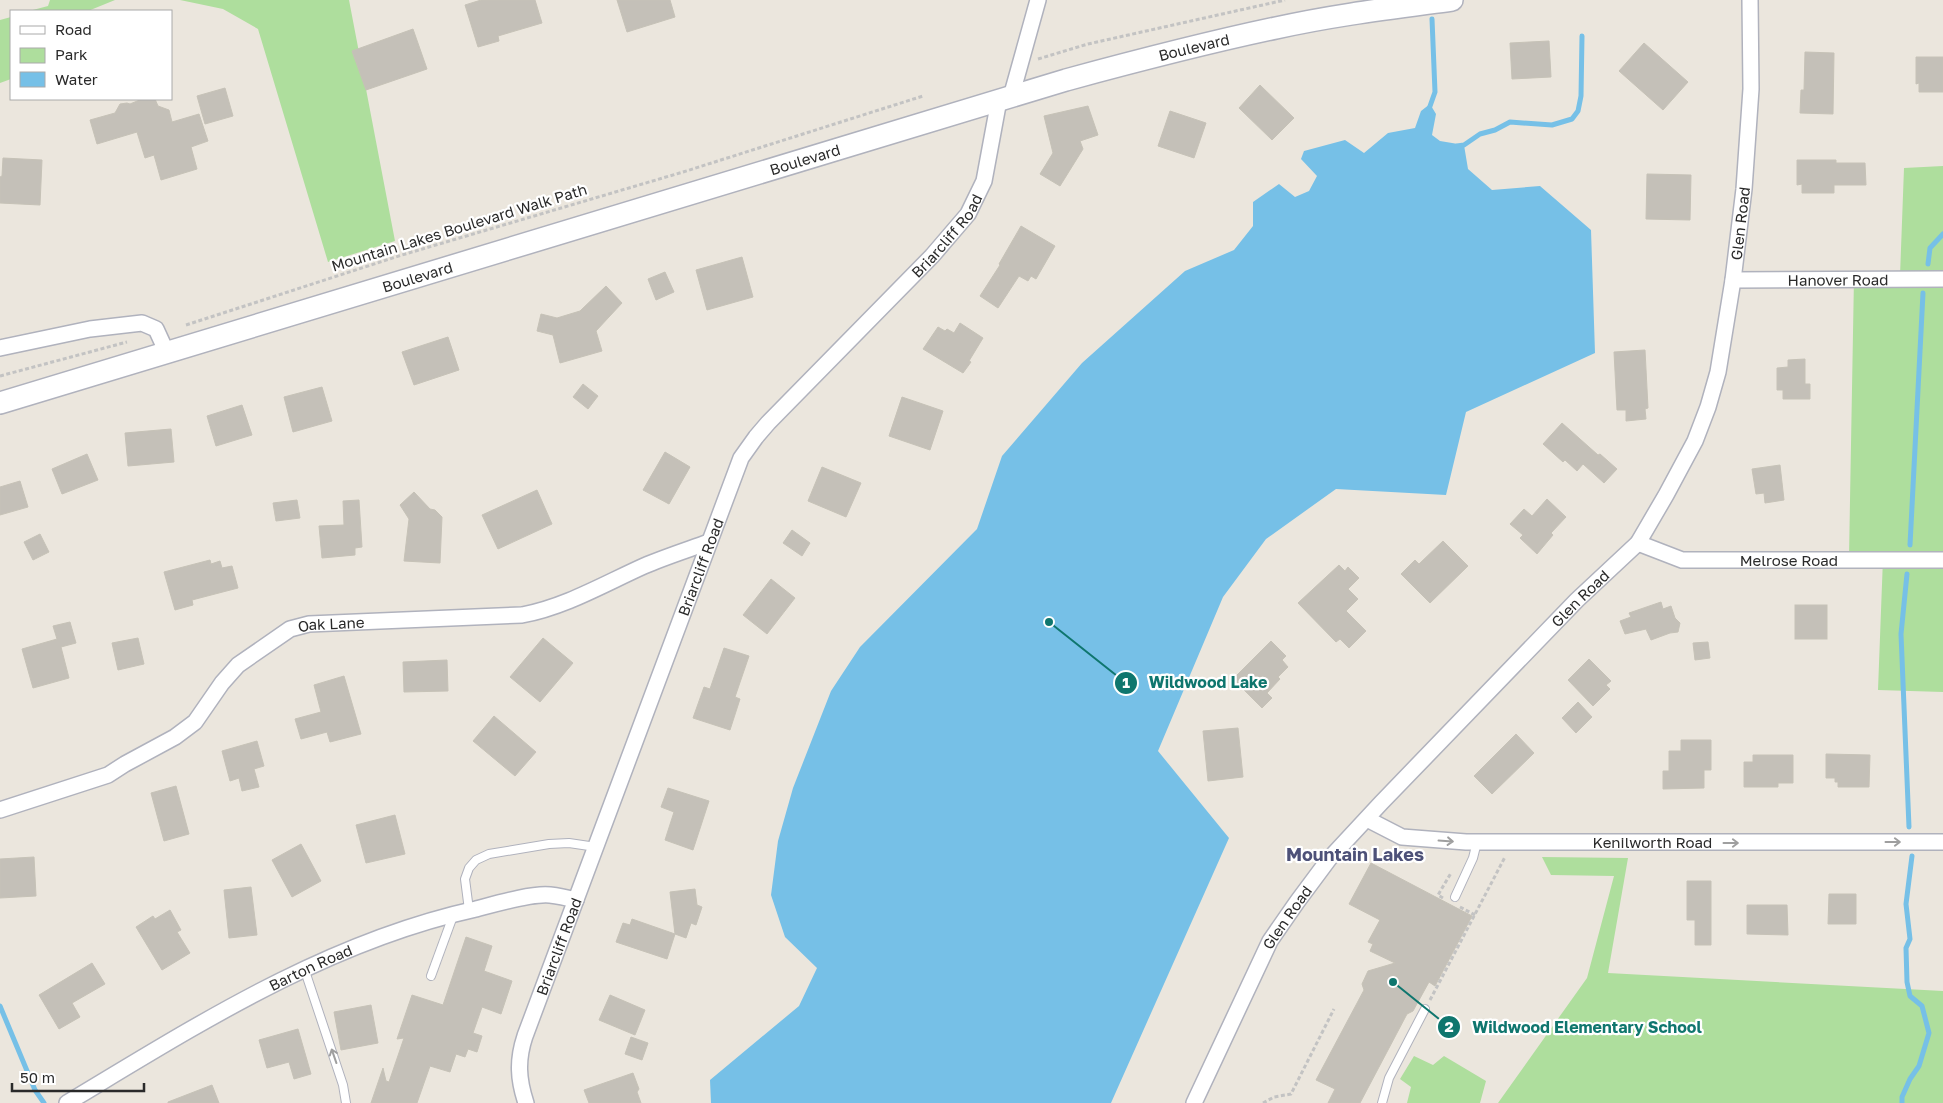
<svg xmlns="http://www.w3.org/2000/svg" width="1943" height="1103" viewBox="0 0 1943 1103" font-family="'Golos Text',sans-serif">
	<style>
		.green { fill: #aede9d }
		.water { fill: #76c0e7 }
		.lines { fill: none; stroke-linecap: round; stroke-linejoin: round }
		.stream { stroke: #76c0e7; stroke-width: 5 }
		.building { fill: #c4c0b8; stroke: #c6c2b7 }
		.lane-casing { stroke: #b0b2bd; stroke-width: 10 }
		.street-casing { stroke: #b0b2bd; stroke-width: 18 }
		.secondary-casing { stroke: #b0b2bd; stroke-width: 24 }
		.path { stroke: #c3c3c3; stroke-width: 3; stroke-dasharray: 4 2.5; stroke-linecap: butt }
		.lane { stroke: #fff; stroke-width: 8 }
		.street { stroke: #fff; stroke-width: 15 }
		.secondary { stroke: #fff; stroke-width: 21 }
		.oneway { stroke: #9f9f9f }
		.labels { text-anchor: middle; dominant-baseline: central; stroke-width: 4.5; stroke-linejoin: round; paint-order: stroke }
		.street-label { font-size: 15px; fill: #2a2a2a; stroke: #fff }
		.quarter-label { font-size: 18px; font-weight: bold; fill: #4d5178; stroke: #fff }
		.leader { fill: none; stroke: #0f766e; stroke-width: 2 }
		.callout-dot { fill: #0f766e; stroke: #fff; stroke-width: 2 }
		.mark-label { font-size: 15px; text-anchor: middle; font-weight: bold; fill: #fff }
		.callout-label { font-size: 16px; text-anchor: middle; font-weight: bold; fill: #0f766e; stroke: #fff; stroke-width: 4.5; stroke-linejoin: round; paint-order: stroke }
	</style>
	<rect width="100%" height="100%" fill="#ebe6dd"/>
	<!-- green -->
	<g class="green">
		<polygon points="50,0 115,0 88,11 29,11 48,6"/>
		<polygon points="180,0 349,0 395,241 328,262 258,29 223,9"/>
		<polygon points="11,17 11,79 0,83 0,20"/>
		<polygon points="1943,166 1943,692 1878,690 1883,558 1849,557 1854,277 1900,276 1904,168"/>
		<polygon points="1542,857 1628,858 1608,973 1943,991 1943,1103 1498,1103 1587,978 1614,876 1551,875"/>
		<polygon points="1414,1056 1433,1065 1444,1056 1486,1081 1480,1103 1407,1103 1411,1087 1400,1079"/>
	</g>
	<!-- water -->
	<polygon class="water" points="1430,104 1436,114 1432,135 1440,141 1464,145 1468,169 1492,190 1540,186 1591,230 1595,353 1466,412 1446,495 1336,489 1266,539 1223,597 1158,751 1229,838 1111,1103 711,1103 710,1080 799,1006 817,968 785,937 771,895 778,841 793,788 831,691 860,647 977,529 1002,456 1082,363 1185,271 1234,250 1253,226 1253,202 1279,184 1295,197 1309,191 1317,176 1301,159 1304,151 1345,140 1364,153 1388,133 1415,128 1421,111"/>
	<g class="lines">
		<!-- stream -->
		<g class="stream">
			<polyline points="1429,109 1435,92 1432,19"/>
			<polyline points="1457,146 1464,145 1480,134 1495,130 1510,122 1552,125 1572,119 1578,111 1581,96 1582,36"/>
			<polyline points="1928,264 1930,248 1943,234"/>
			<polyline points="1910,545 1923,293"/>
			<polyline points="1907,574 1901,634 1909,827"/>
			<polyline points="0,1006 35,1090 44,1103"/>
			<polyline points="1902,1103 1902,1097 1910,1079 1919,1066 1929,1033 1922,1006 1910,996 1907,982 1906,948 1910,939 1906,904 1912,856"/>
		</g>
	</g>
	<!-- building -->
	<g class="building">
		<polygon points="481,0 535,0 542,23 498,36 499,41 478,47 465,5"/>
		<polygon points="617,0 670,0 675,17 627,32"/>
		<polygon points="413,29 427,69 366,90 352,51"/>
		<polygon points="1549,41 1551,77 1512,79 1510,43"/>
		<polygon points="1644,43 1688,82 1663,110 1619,71"/>
		<polygon points="1805,52 1834,53 1833,114 1800,113 1801,90 1804,90"/>
		<polygon points="1916,57 1943,57 1943,92 1919,92 1919,83 1916,84"/>
		<polygon points="1260,85 1294,118 1272,140 1239,108"/>
		<polygon points="225,88 233,116 205,124 197,96"/>
		<polygon points="142,99 155,99 158,106 169,110 172,122 199,114 208,141 191,147 197,169 161,180 154,155 145,158 137,132 97,144 90,120 115,113 120,104 127,103 130,104"/>
		<polygon points="1088,106 1098,135 1080,141 1083,149 1060,186 1040,174 1053,153 1044,116"/>
		<polygon points="1170,111 1206,123 1194,158 1158,146"/>
		<polygon points="3,158 42,160 40,205 0,203 0,177 2,176"/>
		<polygon points="1797,160 1836,160 1836,163 1865,163 1866,185 1834,185 1834,193 1802,193 1802,184 1797,185"/>
		<polygon points="1647,174 1691,175 1690,220 1646,219"/>
		<polygon points="1021,226 1055,246 1036,279 1031,276 1028,281 1019,276 998,308 980,296 1000,265 999,264"/>
		<polygon points="742,257 753,297 707,310 696,270"/>
		<polygon points="665,272 674,292 656,300 648,279"/>
		<polygon points="606,286 622,303 596,331 602,351 560,363 553,335 537,331 541,314 557,318 580,311"/>
		<polygon points="960,323 983,338 969,361 971,362 963,373 923,349 938,327 945,331 947,329 954,333"/>
		<polygon points="448,337 459,370 414,385 402,352"/>
		<polygon points="1645,350 1648,408 1645,409 1646,419 1626,421 1626,410 1617,410 1614,352"/>
		<polygon points="1805,359 1805,384 1810,384 1810,399 1783,399 1783,390 1777,390 1777,368 1788,367 1788,360"/>
		<polygon points="583,384 598,396 588,409 573,397"/>
		<polygon points="322,387 332,421 293,432 284,397"/>
		<polygon points="902,397 943,411 930,450 889,436"/>
		<polygon points="242,405 252,435 216,446 207,416"/>
		<polygon points="1562,423 1598,455 1600,454 1617,469 1604,483 1583,464 1577,471 1565,460 1563,462 1543,444"/>
		<polygon points="171,429 174,462 128,466 125,433"/>
		<polygon points="665,452 690,467 669,504 643,490"/>
		<polygon points="87,454 98,480 62,494 52,469"/>
		<polygon points="1780,465 1784,500 1765,503 1764,493 1756,494 1752,469"/>
		<polygon points="822,467 861,483 846,517 808,501"/>
		<polygon points="20,481 28,507 0,515 0,487"/>
		<polygon points="537,490 552,524 498,549 482,515"/>
		<polygon points="414,492 430,509 435,510 442,517 440,563 404,561 409,519 400,505"/>
		<polygon points="1547,499 1566,517 1551,533 1553,535 1537,554 1520,538 1523,535 1510,524 1524,509 1532,516"/>
		<polygon points="297,500 300,518 276,521 273,503"/>
		<polygon points="359,500 362,547 355,548 355,555 322,558 319,526 344,525 343,501"/>
		<polygon points="792,530 810,543 802,556 783,543"/>
		<polygon points="40,534 49,552 33,560 24,542"/>
		<polygon points="1443,541 1468,566 1430,603 1401,574 1415,560 1419,564"/>
		<polygon points="210,560 211,564 220,561 222,568 232,566 238,588 192,600 193,605 175,610 164,572"/>
		<polygon points="1339,565 1345,571 1348,567 1359,578 1348,589 1358,599 1346,611 1366,631 1349,648 1340,639 1336,642 1298,603"/>
		<polygon points="771,579 795,598 767,634 743,615"/>
		<polygon points="1661,602 1663,609 1671,606 1675,618 1680,623 1678,632 1670,633 1651,640 1646,629 1625,634 1620,621 1631,617 1629,613"/>
		<rect x="1795" y="605" width="32" height="34"/>
		<polygon points="70,622 76,643 61,647 69,678 33,688 22,649 57,639 53,626"/>
		<polygon points="138,638 144,664 118,670 112,643"/>
		<polygon points="543,638 573,663 540,702 510,677"/>
		<polygon points="1271,641 1286,656 1282,660 1288,667 1278,677 1280,679 1267,693 1272,698 1262,708 1233,679"/>
		<polygon points="1708,642 1710,658 1695,660 1693,643"/>
		<polygon points="724,648 749,656 735,697 740,699 730,730 693,718 704,687 710,689"/>
		<polygon points="1589,659 1611,681 1606,685 1610,689 1593,706 1568,680"/>
		<polygon points="447,660 448,691 404,692 403,662"/>
		<polygon points="344,676 361,734 330,742 327,732 301,739 295,719 321,712 314,685"/>
		<polygon points="1578,702 1592,717 1576,733 1562,718"/>
		<polygon points="494,716 536,752 515,776 473,741"/>
		<polygon points="1238,728 1243,777 1208,781 1203,731"/>
		<polygon points="1516,734 1534,753 1492,794 1474,776"/>
		<polygon points="1681,740 1711,740 1711,770 1704,770 1704,788 1663,789 1663,771 1669,771 1669,751 1681,751"/>
		<polygon points="257,741 264,766 254,769 259,787 242,791 239,778 230,781 222,751"/>
		<polygon points="1826,754 1870,755 1869,787 1838,787 1838,782 1835,782 1835,778 1826,778"/>
		<polygon points="1753,755 1793,755 1793,783 1778,783 1778,787 1744,787 1744,762 1753,762"/>
		<polygon points="176,786 189,834 164,841 151,793"/>
		<polygon points="668,788 709,801 693,850 665,840 674,812 661,807"/>
		<polygon points="395,815 405,854 366,863 356,825"/>
		<polygon points="301,844 321,881 292,897 272,860"/>
		<polygon points="34,857 36,896 0,898 0,859"/>
		<polygon points="1371,863 1472,916 1435,986 1429,982 1413,1011 1407,1014 1360,1103 1328,1103 1335,1089 1316,1080 1364,990 1362,984 1368,971 1395,963 1370,951 1373,944 1368,942 1380,920 1349,904"/>
		<polygon points="1687,881 1711,881 1711,945 1695,945 1695,920 1687,920"/>
		<polygon points="251,887 257,935 229,938 224,890"/>
		<polygon points="695,889 697,905 702,907 696,925 691,923 686,938 675,934 670,892"/>
		<polygon points="1829,894 1856,894 1856,924 1828,924"/>
		<polygon points="1747,905 1787,905 1788,935 1747,934"/>
		<polygon points="170,910 181,930 177,932 190,953 162,970 136,927 153,916 155,919"/>
		<polygon points="632,919 675,934 667,959 616,942 623,923 630,925"/>
		<polygon points="466,937 492,946 484,971 512,981 501,1014 482,1007 473,1033 482,1036 477,1052 468,1049 465,1057 456,1054 450,1072 430,1066 417,1103 371,1103 383,1068 386,1081 389,1082 404,1038 397,1039 412,995 443,1005"/>
		<polygon points="92,963 105,984 72,1003 80,1017 59,1029 39,995"/>
		<polygon points="610,995 645,1010 635,1035 599,1020"/>
		<polygon points="371,1005 378,1043 341,1050 334,1012"/>
		<polygon points="298,1029 311,1074 294,1079 289,1062 267,1068 259,1040"/>
		<polygon points="631,1037 648,1043 642,1060 625,1054"/>
		<polygon points="633,1073 639,1089 637,1092 641,1103 589,1103 584,1090"/>
		<polygon points="212,1085 219,1103 168,1103 168,1102"/>
	</g>
	<g class="lines">
		<defs>
			<g id="lane">
				<polyline points="1455,897 1473,858 1477,842"/>
				<polyline points="469,910 465,879 469,868 476,860 489,854 549,844 569,843 596,847"/>
				<polyline points="304,968 343,1085 346,1103"/>
				<polyline points="431,976 453,916"/>
				<polyline points="1382,1103 1389,1078 1425,1009"/>
			</g>
			<g id="street">
				<polyline points="1011,97 1038,0"/>
				<path id="s1" d="M1733,280l210,-1"/>
				<polyline points="0,348 90,329 142,323 156,329 167,353"/>
				<path id="s2" d="M1638,543l44,17h261"/>
				<path id="s3" d="M0,810l108,-35 17,-11 50,-27 20,-15 27,-39 16,-18 52,-36 19,-5 213,-9c43,-8 82,-31 122,-49 21,-9 43,-16 65,-24"/>
				<path id="s4" d="M1367,819l35,18 64,5h477"/>
				<path id="s5" d="M67,1103c130,-78 259,-161 409,-194 19,-5 56,-16 74,-14 9,1 18,3 26,5"/>
				<path id="s6" d="M526,1103c-8,-24 -9,-43 -1,-67l216,-578 15,-21 12,-14 164,-167 36,-42 16,-33 15,-81"/>
				<path id="s7" d="M1194,1103l76,-162 27,-39 32,-43 52,-56 196,-203 61,-57 28,-48 29,-54 13,-34 10,-35 15,-92 11,-91 7,-100 -1,-89"/>
			</g>
			<g id="secondary">
				<path id="s8" d="M0,403l1066,-323c70,-19 139,-37 210,-52 58,-13 117,-20 176,-28"/>
			</g>
		</defs>
		<!-- lane casing -->
		<use href="#lane" class="lane-casing"/>
		<!-- street casing -->
		<use href="#street" class="street-casing"/>
		<!-- secondary casing -->
		<use href="#secondary" class="secondary-casing"/>
		<!-- path -->
		<g class="path">
			<polyline points="1038,59 1088,44 1285,0"/>
			<polyline points="186,325 402,255 683,172 923,96"/>
			<polyline points="0,376 127,342"/>
			<polyline points="1443,898 1438,895 1451,873"/>
			<polyline points="1460,907 1475,915"/>
			<polyline points="1430,1000 1505,857"/>
			<polyline points="1263,1103 1274,1097 1291,1094 1334,1009"/>
		</g>
		<!-- lane -->
		<use href="#lane" class="lane"/>
		<!-- street -->
		<use href="#street" class="street"/>
		<!-- secondary -->
		<use href="#secondary" class="secondary"/>
	</g>
	<!-- one-way arrows -->
	<defs><path id="oneway-shaft" d="M-6 0H5M1.5-3L5.5 0L1.5 3" fill="none" stroke-width="1.6" stroke-linecap="round" stroke-linejoin="round" transform="scale(1.25)"/></defs>
	<g class="oneway">
		<use href="#oneway-shaft" transform="translate(1446 841) rotate(4)"/>
		<use href="#oneway-shaft" transform="translate(1893 842)"/>
		<use href="#oneway-shaft" transform="translate(1731 843)"/>
		<use href="#oneway-shaft" transform="translate(334 1056) rotate(-109)"/>
	</g>
	<g class="labels">
		<!-- street labels -->
		<g class="street-label">
			<text stroke="none"><textPath href="#s8" startOffset="1246">Boulevard</textPath></text>
			<text stroke="none"><textPath href="#s8" startOffset="841">Boulevard</textPath></text>
			<text stroke="none"><textPath href="#s7" startOffset="1062">Glen Road</textPath></text>
			<text transform="translate(459 227) rotate(-17)">Mountain Lakes Boulevard Walk Path</text>
			<text stroke="none"><textPath href="#s6" startOffset="989">Briarcliff Road</textPath></text>
			<text stroke="none"><textPath href="#s8" startOffset="436">Boulevard</textPath></text>
			<text stroke="none"><textPath href="#s1" startOffset="105">Hanover Road</textPath></text>
			<text stroke="none"><textPath href="#s2" startOffset="154">Melrose Road</textPath></text>
			<text stroke="none"><textPath href="#s6" startOffset="569">Briarcliff Road</textPath></text>
			<text stroke="none"><textPath href="#s7" startOffset="642">Glen Road</textPath></text>
			<text stroke="none"><textPath href="#s3" startOffset="392">Oak Lane</textPath></text>
			<text stroke="none"><textPath href="#s4" startOffset="290">Kenilworth Road</textPath></text>
			<text stroke="none"><textPath href="#s7" startOffset="208">Glen Road</textPath></text>
			<text stroke="none"><textPath href="#s6" startOffset="164">Briarcliff Road</textPath></text>
			<text stroke="none"><textPath href="#s5" startOffset="279">Barton Road</textPath></text>
		</g>
		<!-- quarter labels -->
		<g class="quarter-label">
			<text x="1355" y="854">Mountain Lakes</text>
		</g>
	</g>
	<!-- callouts -->
	<path class="leader" d="M1049 622L1126 683M1393 982L1449 1027"/>
	<g class="callout-dot">
		<circle cx="1049" cy="622" r="5"/>
		<circle cx="1393" cy="982" r="5"/>
		<circle cx="1126" cy="683" r="12"/>
		<circle cx="1449" cy="1027" r="12"/>
	</g>
	<g class="mark-label">
		<text x="1126" y="688">1</text>
		<text x="1449" y="1032">2</text>
	</g>
	<g class="callout-label">
		<text x="1208" y="688">Wildwood Lake</text>
		<text x="1587" y="1033">Wildwood Elementary School</text>
	</g>
	<!-- legend -->
	<rect x="10" y="10" width="162" height="90" fill="#ffffff" stroke="#aaaaaa"/>
	<rect x="20" y="26" width="25" height="8" fill="#ffffff" stroke="#aaaaaa"/>
	<text x="55" y="35" font-size="15" fill="#2a2a2a">Road</text>
	<rect x="20" y="48" width="25" height="15" fill="#aede9d" stroke="#aaaaaa"/>
	<text x="55" y="60" font-size="15" fill="#2a2a2a">Park</text>
	<rect x="20" y="72" width="25" height="15" fill="#76c0e7" stroke="#aaaaaa"/>
	<text x="55" y="85" font-size="15" fill="#2a2a2a">Water</text>
	<!-- scale -->
	<path d="M12 1083v8h132v-8" fill="none" stroke="#2a2a2a" stroke-width="2.5"/>
	<text x="20" y="1083" font-size="15" fill="#2a2a2a" stroke="#ffffff" stroke-width="4" paint-order="stroke">50 m</text>
</svg>
